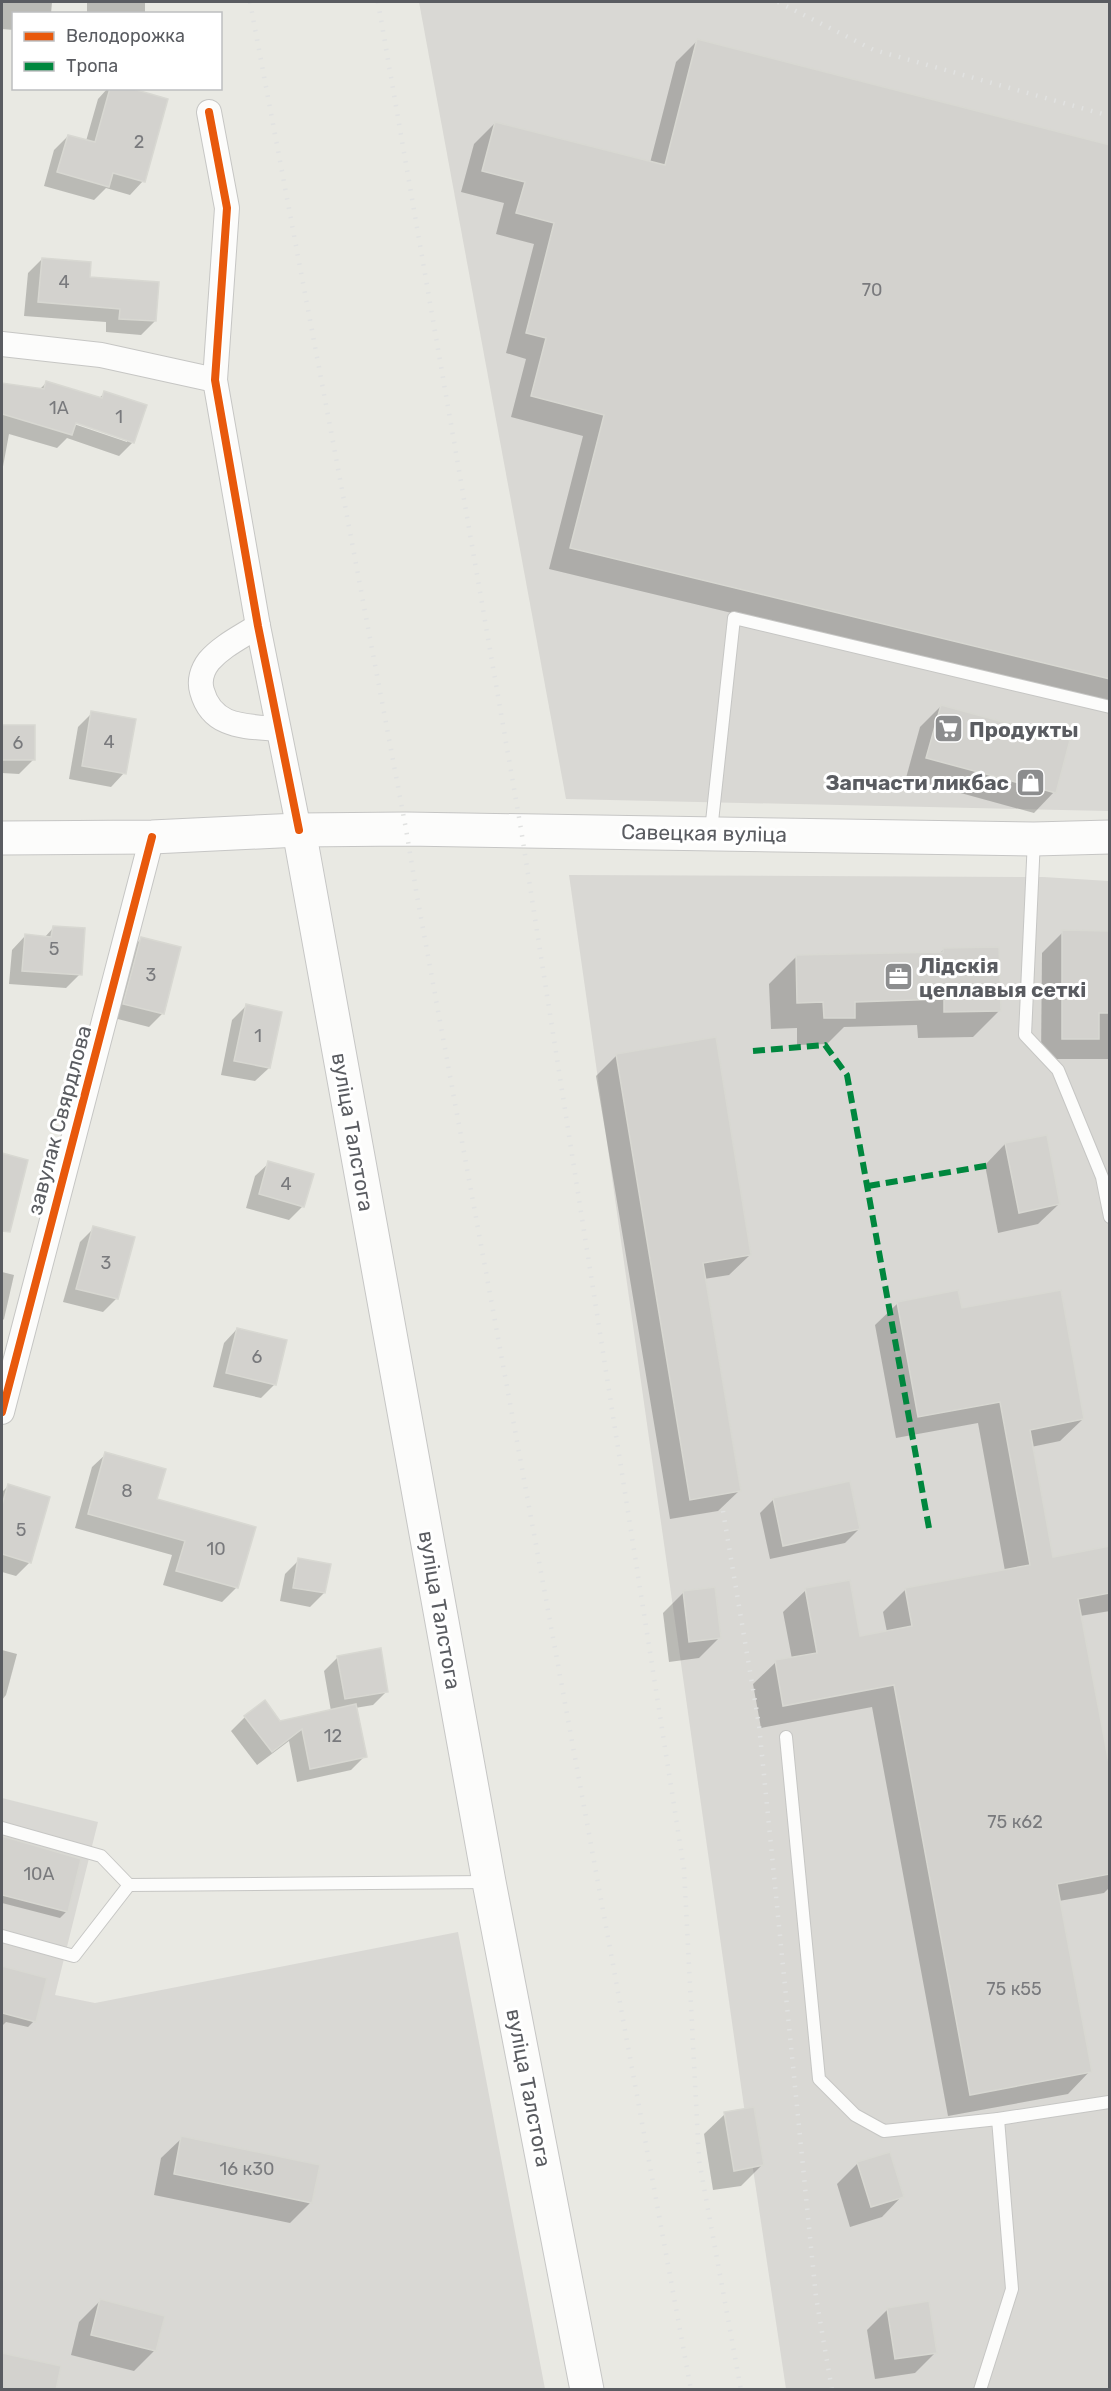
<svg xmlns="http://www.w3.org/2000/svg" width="1111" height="2391" viewBox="0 0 1111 2391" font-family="Rubik,sans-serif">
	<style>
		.industrial { fill: #d9d8d4 }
		.shadow { fill: #0003; fill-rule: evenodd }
		.building { fill: #d3d2ce; stroke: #d8d8d2; stroke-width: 1.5 }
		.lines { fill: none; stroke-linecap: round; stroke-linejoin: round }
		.service-casing { stroke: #c6c6c4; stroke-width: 14 }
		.minor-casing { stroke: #c6c6c4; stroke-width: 26 }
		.secondary-casing { stroke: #c6c6c5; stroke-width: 35 }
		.service { stroke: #fcfcfb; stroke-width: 12 }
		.minor { stroke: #fcfcfb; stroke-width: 24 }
		.secondary { stroke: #fcfcfb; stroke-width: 33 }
		.rail { stroke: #e1e2e1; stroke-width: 4.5; stroke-dasharray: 1.5 8; stroke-linecap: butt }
		.quiet { stroke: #00873e; stroke-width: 6; stroke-dasharray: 12 6; stroke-linecap: butt }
		.cycleway-casing { stroke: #fff; stroke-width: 11 }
		.cycleway { stroke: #e8590c; stroke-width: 8 }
		.labels { text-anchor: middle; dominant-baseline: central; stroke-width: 6; stroke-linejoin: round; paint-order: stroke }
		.number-label { font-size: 18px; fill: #797a7d }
		.poi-label { font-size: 21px; font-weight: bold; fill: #5a5c61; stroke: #fff; text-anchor: start }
		.street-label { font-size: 21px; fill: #5a5c61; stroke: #fff }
	</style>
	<rect width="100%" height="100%" fill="#e9e9e3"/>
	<!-- industrial -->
	<g class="industrial">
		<polygon points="419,2 1109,2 1109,811 566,799"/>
		<polygon points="569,875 1043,877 1109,881 1109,2389 786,2389 750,2149"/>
		<polygon points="2,1798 98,1822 55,1995 95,2003 458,1932 545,2389 2,2390"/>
	</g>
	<!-- shadow -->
	<g class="shadow">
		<polygon points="2,2 52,2 51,14 14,14 14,30 2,29"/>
		<rect x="87" y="2" width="58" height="12"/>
		<polygon points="697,41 1110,147 1110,704 549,569 583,436 511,417 526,359 506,353 534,244 496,234 504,203 461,192 474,144 495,123 650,163 676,62"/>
		<polygon points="108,88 125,88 143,181 130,195 106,188 94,200 44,186 54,150 68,136 86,141 98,99"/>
		<polygon points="42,259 88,278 155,321 141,335 106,332 106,322 24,316 28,273"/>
		<path d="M46,383l53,15 6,-5 28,49 -14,14 -52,-18 -10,10 -48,-14 -7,38v-88l37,6zM69,419l58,20v3l-59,-20z"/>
		<polygon points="941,706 1054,792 1034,813 906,778 920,727"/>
		<polygon points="92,713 124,773 111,787 69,779 78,727"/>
		<polygon points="2,726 34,727 33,760 19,774 2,773"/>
		<polygon points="54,927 80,974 66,988 9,984 12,950 25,936 44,938"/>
		<polygon points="1063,932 1110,960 1110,1059 1041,1059 1042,953"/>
		<polygon points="141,939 163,1013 149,1027 110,1017 127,953"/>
		<polygon points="943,950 1000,1010 973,1037 918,1038 917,1025 844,1027 827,1044 797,1045 797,1028 771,1029 769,984 796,957 940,953"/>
		<polygon points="246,1006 269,1068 255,1081 221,1075 232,1020"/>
		<polygon points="617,1055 750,1255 729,1275 704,1279 739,1491 718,1511 670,1519 596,1076"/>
		<polygon points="1046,1136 1059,1204 1038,1224 998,1233 985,1165 1005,1144"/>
		<polygon points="2,1154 27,1161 2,1216"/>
		<polygon points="269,1163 303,1206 289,1220 246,1208 255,1176"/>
		<polygon points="94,1228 117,1298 103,1312 63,1302 80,1242"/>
		<polygon points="2,1272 14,1275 4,1319 2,1321"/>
		<polygon points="898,1303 961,1310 1083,1419 1060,1441 1031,1447 1052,1558 1110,1548 1110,1611 1080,1616 1110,1777 1110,1898 1108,1889 1104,1893 1059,1901 1090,2071 1068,2094 948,2116 872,1707 761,1728 753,1684 776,1662 792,1659 783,1612 806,1590 859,1637 887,1632 883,1612 906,1589 1005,1571 978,1423 896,1438 875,1325"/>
		<polygon points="237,1329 275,1384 261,1398 213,1387 224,1343"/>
		<polygon points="106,1454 155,1500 254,1528 236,1588 222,1602 163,1585 172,1555 75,1528 92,1467"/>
		<polygon points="8,1486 30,1562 16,1576 2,1572 2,1511 5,1500 2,1500 2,1492"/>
		<polygon points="774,1499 859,1529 845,1543 770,1559 760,1513"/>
		<polygon points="299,1560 324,1593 310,1607 280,1601 285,1574"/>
		<polygon points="683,1593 720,1637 699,1658 669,1662 663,1613"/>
		<polygon points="2,1650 17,1654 6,1695 2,1700"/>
		<polygon points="338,1657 387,1691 373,1705 355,1708 365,1756 351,1770 297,1782 289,1741 257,1765 231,1731 245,1717 279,1722 331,1711 324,1671"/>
		<polygon points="2,1838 79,1860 67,1911 60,1918 2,1903"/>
		<polygon points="2,1968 45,1979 34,2021 28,2027 6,2022 2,2026"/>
		<polygon points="725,2114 762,2165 741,2186 713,2190 704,2134"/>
		<polygon points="182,2138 311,2202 290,2223 154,2195 161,2158"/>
		<polygon points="858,2163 902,2196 882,2217 850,2227 837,2184"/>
		<polygon points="100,2301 155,2350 134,2371 71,2355 79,2322"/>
		<polygon points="888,2309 935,2353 915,2373 875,2379 867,2330"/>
	</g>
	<!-- building -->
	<g class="building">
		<polygon points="697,39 1110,145 1110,679 570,548 604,415 531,396 546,338 526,333 554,223 516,213 525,182 482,171 495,122 665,165"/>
		<polygon points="110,88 130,88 168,99 145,182 113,173 109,187 57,172 68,135 95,142"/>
		<polygon points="42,258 91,262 90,277 159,282 156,321 119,319 120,309 38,302"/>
		<polygon points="46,381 102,398 104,391 147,405 134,443 76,423 72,435 2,414 2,383 44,389"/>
		<polygon points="941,705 1070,740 1056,793 926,758"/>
		<polygon points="91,711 136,719 126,774 82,766"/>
		<rect x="2" y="725" width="33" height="35"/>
		<polygon points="53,926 85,928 82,975 22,971 25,934 51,937"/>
		<polygon points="1062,930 1109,931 1110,1013 1099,1013 1099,1039 1062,1039"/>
		<polygon points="141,937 181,947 164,1014 123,1004"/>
		<polygon points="999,947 1001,1011 944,1012 944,999 855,1002 855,1018 824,1018 823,1002 797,1003 796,955 943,952 943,948"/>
		<polygon points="246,1004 282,1012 270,1068 234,1061"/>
		<polygon points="716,1037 751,1255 703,1263 741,1491 690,1500 616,1054"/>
		<polygon points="1047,1135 1060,1204 1019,1213 1005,1143"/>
		<polygon points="2,1153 28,1160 10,1232 2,1231"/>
		<polygon points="268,1161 314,1174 304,1207 259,1194"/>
		<polygon points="93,1226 135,1237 118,1299 76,1289"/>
		<polygon points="958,1290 962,1308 1061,1290 1084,1419 1030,1430 1053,1557 1110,1546 1110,1593 1078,1599 1110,1769 1110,1874 1057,1884 1092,2072 970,2095 894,1685 783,1706 775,1660 817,1653 805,1588 850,1580 860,1636 912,1626 905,1588 1030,1565 1000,1402 918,1417 897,1302"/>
		<polygon points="237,1328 287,1340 276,1385 226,1373"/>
		<polygon points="105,1452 166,1469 157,1499 256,1527 238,1588 176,1571 185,1541 88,1514"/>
		<polygon points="850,1481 860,1529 783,1546 773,1498"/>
		<polygon points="8,1484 50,1497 31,1563 2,1554 2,1505"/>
		<polygon points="298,1558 331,1564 325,1593 293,1588"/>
		<polygon points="715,1587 721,1638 689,1642 683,1591"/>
		<polygon points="381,1648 388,1692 345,1699 337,1656"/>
		<polygon points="265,1700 280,1721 356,1704 367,1757 310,1769 302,1729 272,1752 244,1716"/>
		<polygon points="2,1836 81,1859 68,1912 2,1895"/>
		<polygon points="2,1966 47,1978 36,2022 2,2013"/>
		<polygon points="754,2107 764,2165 734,2171 724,2112"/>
		<polygon points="181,2136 320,2165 312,2203 174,2174"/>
		<polygon points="890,2152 904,2197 871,2207 857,2162"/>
		<polygon points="100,2299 165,2316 156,2351 91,2335"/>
		<polygon points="929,2301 937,2353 895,2359 887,2308"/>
		<polygon points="2,2353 61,2366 56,2390 2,2390"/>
	</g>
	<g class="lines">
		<defs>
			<g id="service">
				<polyline points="711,831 734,618 1110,707"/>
				<polyline points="1034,839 1025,1035 1058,1070 1102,1177 1110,1217"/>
				<polyline points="786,1737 819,2079 855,2115 884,2131 998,2119 1012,2289 980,2390"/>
				<polyline points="2,1828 101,1856 129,1885 488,1882"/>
				<polyline points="2,1936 74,1956 129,1885"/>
				<polyline points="998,2119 1109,2102"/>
			</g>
			<g id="minor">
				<polyline points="209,112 227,208 215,380 258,626 299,830"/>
				<polyline points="2,344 101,355 215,380"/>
				<path d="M258,626c-17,11 -36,20 -49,35 -7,9 -10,20 -7,30 10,37 43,35 75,38"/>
				<polyline points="2,1412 152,837"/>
			</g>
			<g id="secondary">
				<polyline points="299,830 489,1882 587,2390"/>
				<polyline points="2,838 152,837 299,830 406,829 1034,839 1110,837"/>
			</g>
		</defs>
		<!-- service casing -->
		<use href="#service" class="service-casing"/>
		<!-- minor casing -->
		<use href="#minor" class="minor-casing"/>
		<!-- secondary casing -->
		<use href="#secondary" class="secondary-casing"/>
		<!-- service -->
		<use href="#service" class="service"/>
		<!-- minor -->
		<use href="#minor" class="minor"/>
		<!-- secondary -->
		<use href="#secondary" class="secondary"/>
		<!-- rail -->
		<g class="rail">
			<polyline points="250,2 406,829 417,896 691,2390"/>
			<polyline points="378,2 521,829 684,1869 699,2160 741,2390"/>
			<polyline points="778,2 874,50 1110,116"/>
			<polyline points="723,1511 759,1725 816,2297 832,2390"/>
		</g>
		<!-- quiet -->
		<g class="quiet">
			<polyline points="753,1051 825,1045 847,1075 929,1528"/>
			<polyline points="868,1186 991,1165"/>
		</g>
		<defs>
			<g id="cycleway">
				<polyline points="209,112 227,208 215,380 258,626 299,830"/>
				<polyline points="2,1412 152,837"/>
			</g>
		</defs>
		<!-- cycleway casing -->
		<use href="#cycleway" class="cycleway-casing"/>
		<!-- cycleway -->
		<use href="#cycleway" class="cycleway"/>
	</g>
	<!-- icons -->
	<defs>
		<symbol id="supermarket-square" viewBox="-11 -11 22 22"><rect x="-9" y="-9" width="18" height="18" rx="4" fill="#8c8d8e" stroke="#fff"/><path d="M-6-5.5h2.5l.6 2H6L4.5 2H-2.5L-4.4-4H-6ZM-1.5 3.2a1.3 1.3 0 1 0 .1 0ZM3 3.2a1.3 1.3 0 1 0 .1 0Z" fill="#fff"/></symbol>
		<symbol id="shop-square" viewBox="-11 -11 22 22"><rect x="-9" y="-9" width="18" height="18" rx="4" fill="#8c8d8e" stroke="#fff"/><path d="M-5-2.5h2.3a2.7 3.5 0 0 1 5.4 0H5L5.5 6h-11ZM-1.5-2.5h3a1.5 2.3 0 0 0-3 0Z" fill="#fff"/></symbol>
		<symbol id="office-square" viewBox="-11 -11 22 22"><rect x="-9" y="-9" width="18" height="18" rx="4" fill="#8c8d8e" stroke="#fff"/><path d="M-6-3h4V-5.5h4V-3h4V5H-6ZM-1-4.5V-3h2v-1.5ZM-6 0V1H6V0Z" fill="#fff"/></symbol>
	</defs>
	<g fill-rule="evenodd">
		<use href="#supermarket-square" x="932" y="712" width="33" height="33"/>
		<use href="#shop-square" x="1014" y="766" width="33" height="33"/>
		<use href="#office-square" x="882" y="960" width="33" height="33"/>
	</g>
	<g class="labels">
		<!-- number labels -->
		<g class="number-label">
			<text x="139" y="142">2</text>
			<text x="64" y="282">4</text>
			<text x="872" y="290">70</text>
			<text x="59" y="408">1А</text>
			<text x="119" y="417">1</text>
			<text x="109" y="742">4</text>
			<text x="18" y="743">6</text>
			<text x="54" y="949">5</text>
			<text x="151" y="975">3</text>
			<text x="258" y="1036">1</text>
			<text x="286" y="1184">4</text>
			<text x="106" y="1263">3</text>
			<text x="257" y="1357">6</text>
			<text x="127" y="1491">8</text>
			<text x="21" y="1530">5</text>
			<text x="216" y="1549">10</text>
			<text x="333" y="1736">12</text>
			<text x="1015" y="1822">75 к62</text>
			<text x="39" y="1874">10А</text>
			<text x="1014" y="1989">75 к55</text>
			<text x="247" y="2169">16 к30</text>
		</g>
		<!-- poi labels -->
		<g class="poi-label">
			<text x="969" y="729">Продукты</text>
			<text x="1009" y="782" text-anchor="end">Запчасти ликбас</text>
			<text x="919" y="965">Лідскія<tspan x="919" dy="24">цеплавыя сеткі</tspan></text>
		</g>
		<!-- street labels -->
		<g class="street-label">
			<text transform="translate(704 833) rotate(1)">Савецкая вуліца</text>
			<text transform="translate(59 1120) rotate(-75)">завулак Свярдлова</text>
			<text transform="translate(353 1132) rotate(80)">вуліца Талстога</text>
			<text transform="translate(440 1610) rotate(80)">вуліца Талстога</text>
			<text transform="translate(529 2088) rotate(79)">вуліца Талстога</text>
		</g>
	</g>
	<!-- border -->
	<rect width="1111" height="2391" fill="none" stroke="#5a5c61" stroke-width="6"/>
	<!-- legend -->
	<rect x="12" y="12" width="210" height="78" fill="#ffffff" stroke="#bdbec0" stroke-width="1.5"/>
	<rect x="24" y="32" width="30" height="9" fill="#e8590c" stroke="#bdbec0" stroke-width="1.5"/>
	<text x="66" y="42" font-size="18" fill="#5a5c61">Велодорожка</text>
	<rect x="24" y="62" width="30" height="9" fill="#00873e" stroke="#bdbec0" stroke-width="1.5"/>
	<text x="66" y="72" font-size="18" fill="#5a5c61">Тропа</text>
</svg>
